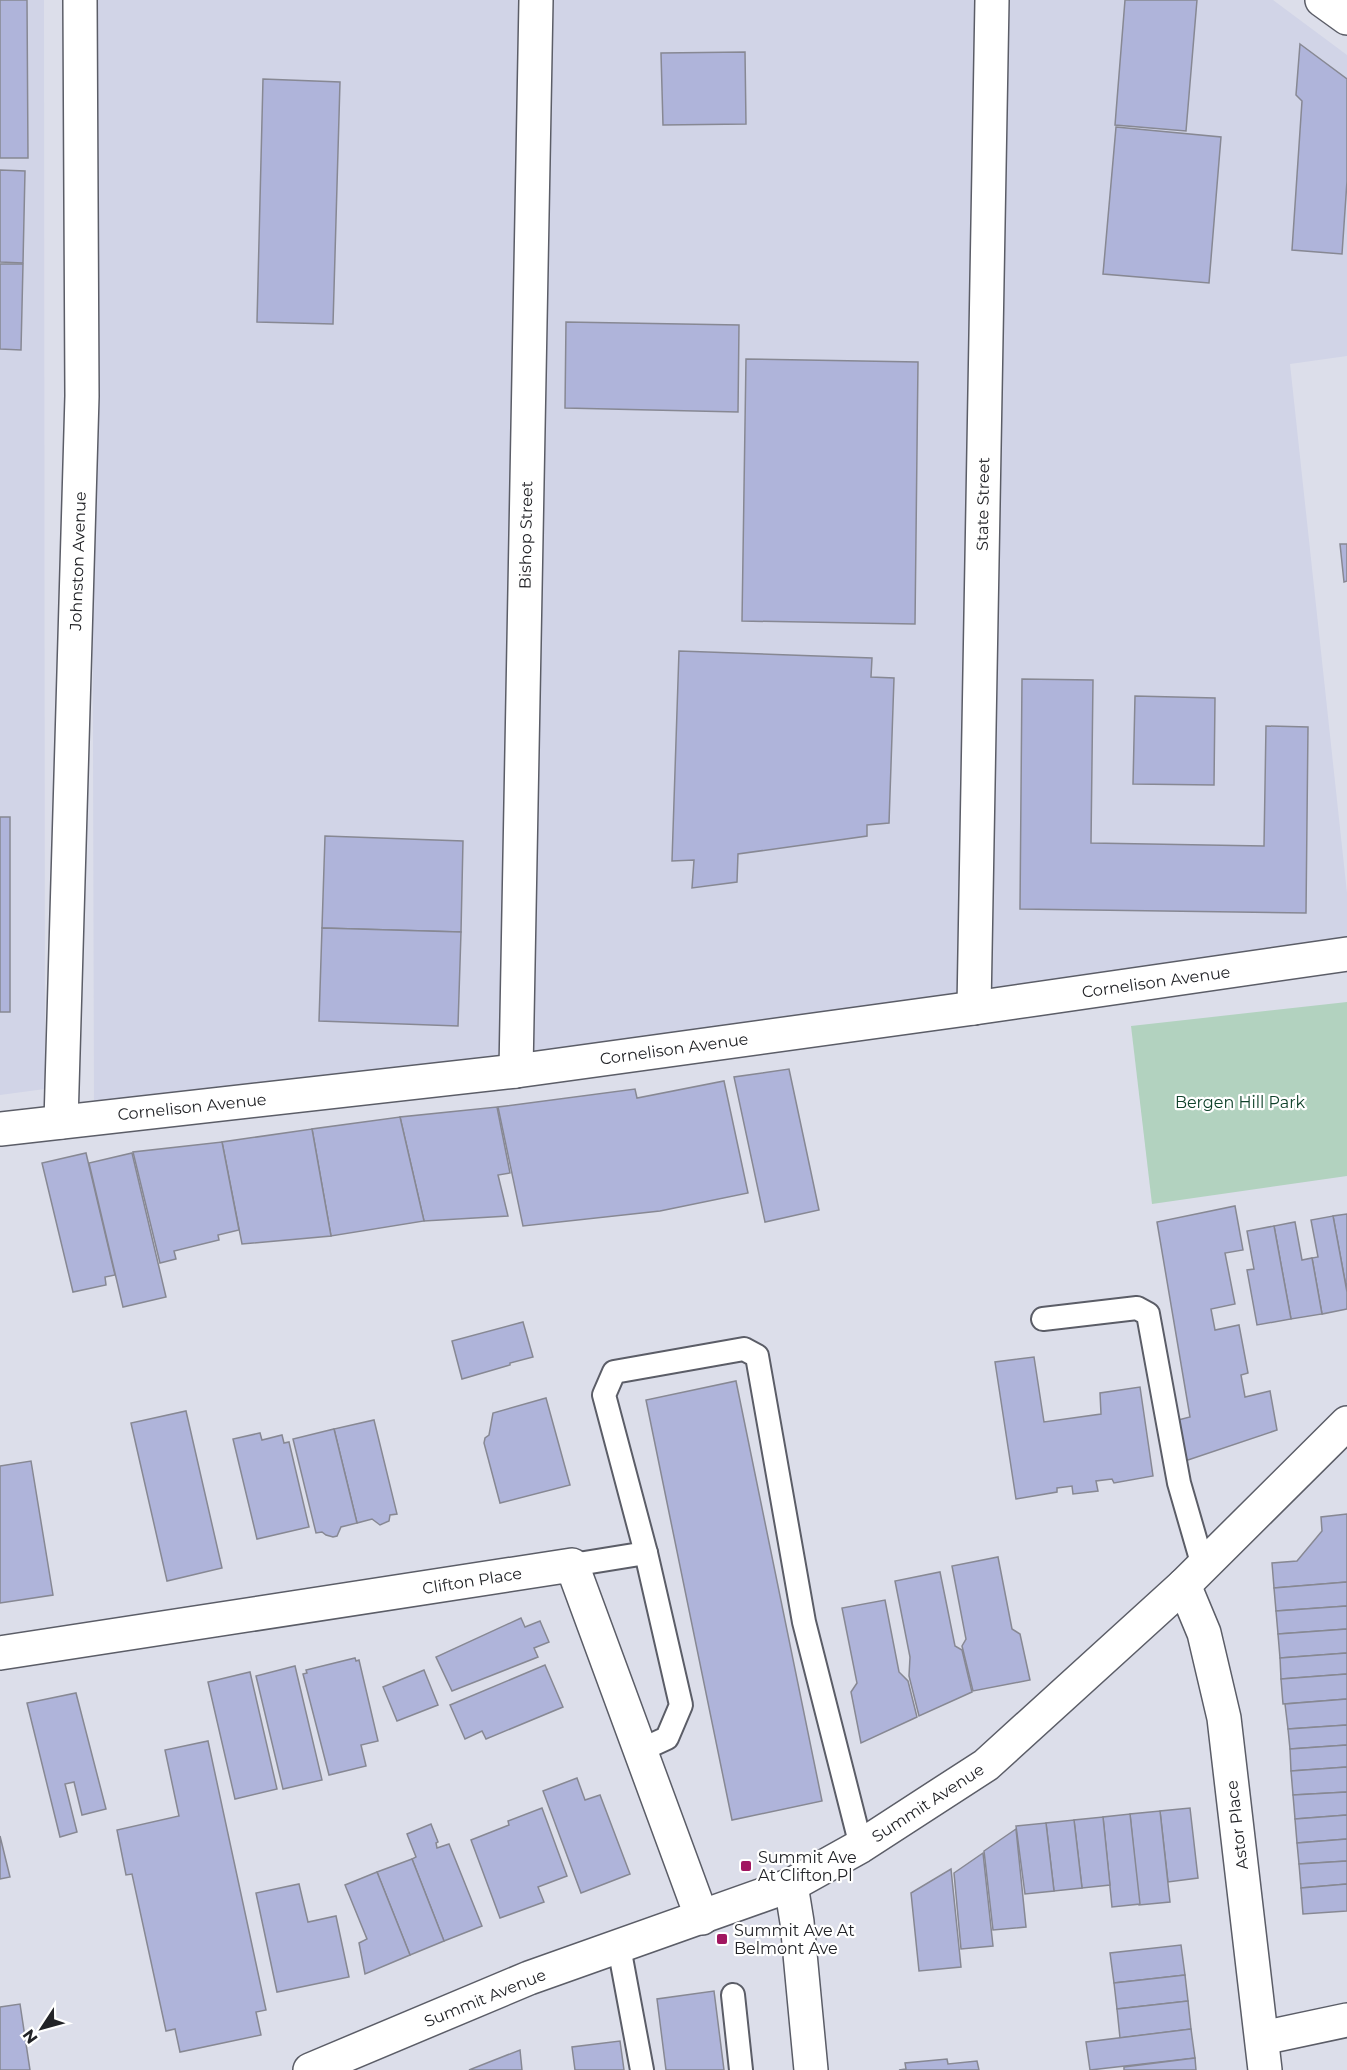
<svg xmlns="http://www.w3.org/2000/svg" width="1347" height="2070" viewBox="0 0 1347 2070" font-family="Montserrat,sans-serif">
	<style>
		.built { fill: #d1d4e7 }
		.green { fill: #b2d2bf }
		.building { fill: #afb4da; stroke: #878893; stroke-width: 1.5 }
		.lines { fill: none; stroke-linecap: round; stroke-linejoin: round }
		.lane-casing { stroke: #5b5d67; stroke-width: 26 }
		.street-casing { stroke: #5b5d67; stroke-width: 36 }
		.secondary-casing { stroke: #5b5d67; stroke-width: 36 }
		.lane { stroke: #fff; stroke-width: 22 }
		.street { stroke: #fff; stroke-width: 33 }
		.secondary { stroke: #fff; stroke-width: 33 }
		.poi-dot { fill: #a11660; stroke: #fff; stroke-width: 2 }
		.labels { text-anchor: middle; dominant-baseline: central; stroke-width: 4.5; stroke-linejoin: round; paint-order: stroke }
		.street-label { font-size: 16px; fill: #222327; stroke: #fff }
		.park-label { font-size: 16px; fill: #10422b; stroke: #fff }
		.poi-label { font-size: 16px; fill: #222327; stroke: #fff; text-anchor: start }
	</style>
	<rect width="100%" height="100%" fill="#dcdeea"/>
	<!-- built -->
	<g class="built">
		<polygon points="0,0 44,0 45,1089 0,1095"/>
		<polygon points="91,0 1273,0 1347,55 1347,356 1290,364 1347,893 1347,939 94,1114"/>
	</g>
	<!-- green -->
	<polygon class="green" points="1347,1002 1347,1176 1152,1204 1131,1026"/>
	<!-- building -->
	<g class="building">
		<polygon points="0,0 27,0 28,158 0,158"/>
		<polygon points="1125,0 1197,0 1186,131 1115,125"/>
		<polygon points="1300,44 1347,79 1347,181 1342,254 1292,250 1302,101 1296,95"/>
		<polygon points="745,52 746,124 663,125 661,53"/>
		<polygon points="263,79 340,82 333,324 257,322"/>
		<polygon points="1116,127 1221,137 1209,283 1103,274"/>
		<polygon points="0,170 25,171 23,263 0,262"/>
		<polygon points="0,264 23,264 21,350 0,349"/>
		<polygon points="566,322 739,325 738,412 565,408"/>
		<polygon points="746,359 918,362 915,624 742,621"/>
		<polygon points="1340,544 1347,544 1347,581 1344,582"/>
		<polygon points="679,651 872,658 871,677 894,678 889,823 867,825 867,836 738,854 737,882 692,888 694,860 672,861"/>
		<polygon points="1022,679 1093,680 1091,843 1264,846 1266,726 1308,727 1306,913 1020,909"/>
		<polygon points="1135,696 1215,698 1214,785 1133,784"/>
		<rect x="0" y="817" width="10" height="195"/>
		<polygon points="325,836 463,841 461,932 322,928"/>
		<polygon points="322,928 461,932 458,1026 319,1021"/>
		<polygon points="789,1069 819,1210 765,1222 734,1077"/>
		<polygon points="724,1081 748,1193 660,1211 523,1226 498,1107 635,1089 637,1098"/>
		<polygon points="497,1107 510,1173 498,1175 508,1216 424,1221 400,1117"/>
		<polygon points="400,1117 424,1221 331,1236 312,1129"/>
		<polygon points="312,1129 331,1236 242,1244 222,1142"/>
		<polygon points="222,1142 239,1230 218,1235 219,1240 174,1251 176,1259 160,1263 133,1152"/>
		<polygon points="86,1153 115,1275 105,1277 106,1285 73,1292 42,1163"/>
		<polygon points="132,1153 166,1297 123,1307 89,1163"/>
		<polygon points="1235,1206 1243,1250 1225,1253 1235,1304 1211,1309 1215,1330 1239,1325 1248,1373 1241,1375 1245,1397 1270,1391 1277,1430 1185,1461 1178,1420 1190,1417 1157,1222"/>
		<polygon points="1347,1214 1347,1292 1333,1216"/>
		<polygon points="1333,1216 1347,1292 1347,1309 1322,1314 1312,1258 1318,1257 1311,1220"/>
		<polygon points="1295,1222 1302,1260 1312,1258 1322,1314 1291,1319 1274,1226"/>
		<polygon points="1274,1226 1291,1319 1257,1325 1247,1270 1254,1269 1247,1231"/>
		<polygon points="523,1322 533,1357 510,1363 510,1365 462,1379 452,1341"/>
		<polygon points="1034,1357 1044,1422 1101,1414 1100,1393 1140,1387 1153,1476 1114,1483 1112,1479 1096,1481 1098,1491 1073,1494 1072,1486 1057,1488 1057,1492 1016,1499 995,1362"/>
		<polygon points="736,1381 822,1801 732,1820 646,1400"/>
		<polygon points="546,1398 570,1485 500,1503 484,1443 485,1438 489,1435 493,1413"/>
		<polygon points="186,1411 222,1568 167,1581 131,1423"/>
		<polygon points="374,1420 397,1514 390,1515 389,1521 380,1525 372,1519 357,1523 334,1429"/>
		<polygon points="334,1429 357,1523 341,1527 337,1536 333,1537 326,1535 322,1532 316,1533 293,1439"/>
		<polygon points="260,1433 262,1440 282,1435 284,1443 289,1442 309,1527 257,1539 233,1439"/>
		<polygon points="31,1461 53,1595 0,1603 0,1466"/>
		<polygon points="1347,1514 1347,1582 1274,1588 1272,1563 1297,1561 1322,1531 1321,1517"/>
		<polygon points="998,1557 1012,1629 1020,1634 1030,1680 973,1691 962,1646 966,1639 952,1566"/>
		<polygon points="940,1572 955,1646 962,1650 972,1692 919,1716 909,1676 910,1657 895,1581"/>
		<polygon points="1347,1582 1347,1606 1276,1611 1274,1588"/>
		<polygon points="885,1600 899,1672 908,1681 917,1717 861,1743 851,1692 857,1683 842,1608"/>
		<polygon points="1347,1606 1347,1629 1278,1634 1276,1611"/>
		<polygon points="521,1618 525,1627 540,1621 549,1642 534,1648 538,1657 452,1691 436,1657"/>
		<polygon points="1347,1629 1347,1653 1280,1658 1278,1634"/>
		<polygon points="1347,1653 1347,1674 1281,1679 1280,1658"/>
		<polygon points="355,1658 356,1661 359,1660 378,1741 361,1745 366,1766 329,1775 303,1674 307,1673 306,1670"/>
		<polygon points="545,1665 563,1707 486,1739 482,1731 465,1739 450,1705"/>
		<polygon points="295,1666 322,1780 283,1789 256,1676"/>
		<polygon points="424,1670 438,1705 397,1721 383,1687"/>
		<polygon points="250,1672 277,1789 235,1799 208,1682"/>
		<polygon points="1347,1674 1347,1699 1283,1704 1281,1679"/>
		<polygon points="76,1693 106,1809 82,1815 74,1782 65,1784 77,1832 60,1837 27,1703"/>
		<polygon points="1347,1699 1347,1725 1288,1729 1285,1704"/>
		<polygon points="1347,1725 1347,1745 1290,1749 1288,1729"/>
		<polygon points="208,1741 266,2010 256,2012 261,2035 180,2052 175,2029 166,2031 132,1874 126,1875 117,1830 179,1816 165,1750"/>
		<polygon points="1347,1745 1347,1767 1291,1771 1290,1749"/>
		<polygon points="1347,1767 1347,1792 1293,1795 1291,1771"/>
		<polygon points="577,1778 585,1800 600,1795 630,1874 581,1893 543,1791"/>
		<polygon points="1347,1792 1347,1815 1295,1819 1293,1795"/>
		<polygon points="542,1808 567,1876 538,1887 544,1902 500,1918 471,1840 509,1825 508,1821"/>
		<polygon points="1190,1808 1198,1878 1168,1882 1160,1811"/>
		<polygon points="1160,1811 1170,1902 1139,1905 1130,1814"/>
		<polygon points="1130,1814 1140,1904 1112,1907 1103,1817"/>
		<polygon points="1347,1815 1347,1839 1297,1843 1295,1819"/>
		<polygon points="1103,1817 1110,1885 1082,1888 1074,1820"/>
		<polygon points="1074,1820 1082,1888 1054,1891 1046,1823"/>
		<polygon points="1046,1823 1054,1891 1025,1894 1016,1826"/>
		<polygon points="431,1824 438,1842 436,1843 437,1848 449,1844 482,1926 444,1941 412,1859 416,1857 407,1834"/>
		<polygon points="1016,1829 1026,1927 993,1930 984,1851"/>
		<polygon points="0,1836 10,1877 0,1879"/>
		<polygon points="1347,1839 1347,1861 1299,1864 1297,1843"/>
		<polygon points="983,1853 993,1946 961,1949 954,1873"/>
		<polygon points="412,1859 444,1941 410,1955 377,1872"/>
		<polygon points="1347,1861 1347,1884 1301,1888 1299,1864"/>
		<polygon points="951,1869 961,1967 919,1971 911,1893"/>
		<polygon points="377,1872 410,1955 365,1974 359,1943 367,1939 345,1885"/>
		<polygon points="299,1884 308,1922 336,1916 349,1977 277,1992 256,1893"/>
		<polygon points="1347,1884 1347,1911 1303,1914 1301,1888"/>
		<polygon points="1181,1945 1185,1975 1114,1983 1110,1953"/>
		<polygon points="1185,1975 1188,2001 1117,2009 1114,1983"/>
		<polygon points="714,1991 724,2070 666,2070 657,1999"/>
		<polygon points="1188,2001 1191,2029 1120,2038 1117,2009"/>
		<polygon points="20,2004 30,2070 0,2070 0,2007"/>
		<polygon points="1191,2029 1195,2058 1090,2070 1086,2042"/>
		<polygon points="620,2041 624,2070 575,2070 572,2047"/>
		<polygon points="520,2050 522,2070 469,2070"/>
		<polygon points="1195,2058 1196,2070 1124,2070 1124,2067"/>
		<polygon points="947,2059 948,2064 977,2061 979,2070 899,2070 906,2069 905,2063"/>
	</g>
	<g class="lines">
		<defs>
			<g id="lane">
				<polyline points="1043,1319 1137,1308 1148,1314 1179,1483 1203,1566"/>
				<polyline points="572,1565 646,1553 604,1395 614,1372 744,1349 757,1356 804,1622 861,1846"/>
				<polyline points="641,1750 667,1738 681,1705 646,1553"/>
				<polyline points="619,1947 642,2070"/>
				<polyline points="733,1995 741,2070"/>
			</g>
			<g id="street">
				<polyline points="974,1008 992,0"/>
				<polyline points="516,1071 536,0"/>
				<polyline points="61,1122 82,396 80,0"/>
				<polyline points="0,1129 516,1071 974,1008 1347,954"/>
				<polyline points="1184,1585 1204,1633 1224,1718 1265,2070"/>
				<polyline points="0,1653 572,1565 702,1918"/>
				<polyline points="791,1885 797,1922 811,2070"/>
				<polyline points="1262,2038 1347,2020"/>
			</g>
			<g id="secondary">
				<polyline points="1322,0 1347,18"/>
				<polyline points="310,2070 529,1978 791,1885 861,1846 986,1765 1184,1585 1347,1423"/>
			</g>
		</defs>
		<!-- lane casing -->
		<use href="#lane" class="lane-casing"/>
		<!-- street casing -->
		<use href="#street" class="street-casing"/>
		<!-- secondary casing -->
		<use href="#secondary" class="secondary-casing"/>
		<!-- lane -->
		<use href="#lane" class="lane"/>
		<!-- street -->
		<use href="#street" class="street"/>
		<!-- secondary -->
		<use href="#secondary" class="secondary"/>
	</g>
	<!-- markers -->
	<g class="poi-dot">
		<rect x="740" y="1860" width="12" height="12" rx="3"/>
		<rect x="716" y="1933" width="12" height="12" rx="3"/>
	</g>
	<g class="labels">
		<!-- street labels -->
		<g class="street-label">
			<text transform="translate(983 504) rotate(-89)">State Street</text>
			<text transform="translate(526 535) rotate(-89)">Bishop Street</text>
			<text transform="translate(78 561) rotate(-88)">Johnston Avenue</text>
			<text transform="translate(1156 982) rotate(-8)">Cornelison Avenue</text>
			<text transform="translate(674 1049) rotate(-8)">Cornelison Avenue</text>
			<text transform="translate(192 1107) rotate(-6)">Cornelison Avenue</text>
			<text transform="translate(472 1581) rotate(-9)">Clifton Place</text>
			<text transform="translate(928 1803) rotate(-33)">Summit Avenue</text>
			<text transform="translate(1237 1825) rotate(-97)">Astor Place</text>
			<text transform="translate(485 1998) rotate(-22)">Summit Avenue</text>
		</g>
		<!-- park labels -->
		<g class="park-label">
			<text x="1240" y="1102">Bergen Hill Park</text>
		</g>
		<!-- poi labels -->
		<g class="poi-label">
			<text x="758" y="1857">Summit Ave<tspan x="758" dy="18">At Clifton Pl</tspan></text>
			<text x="734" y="1930">Summit Ave At<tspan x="734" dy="18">Belmont Ave</tspan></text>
		</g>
	</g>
	<!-- north arrow -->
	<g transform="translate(42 2028) rotate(234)" stroke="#ffffff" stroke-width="4.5" paint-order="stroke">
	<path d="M0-4.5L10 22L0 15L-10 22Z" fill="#222327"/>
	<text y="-9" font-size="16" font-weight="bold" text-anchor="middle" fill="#222327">N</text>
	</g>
</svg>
